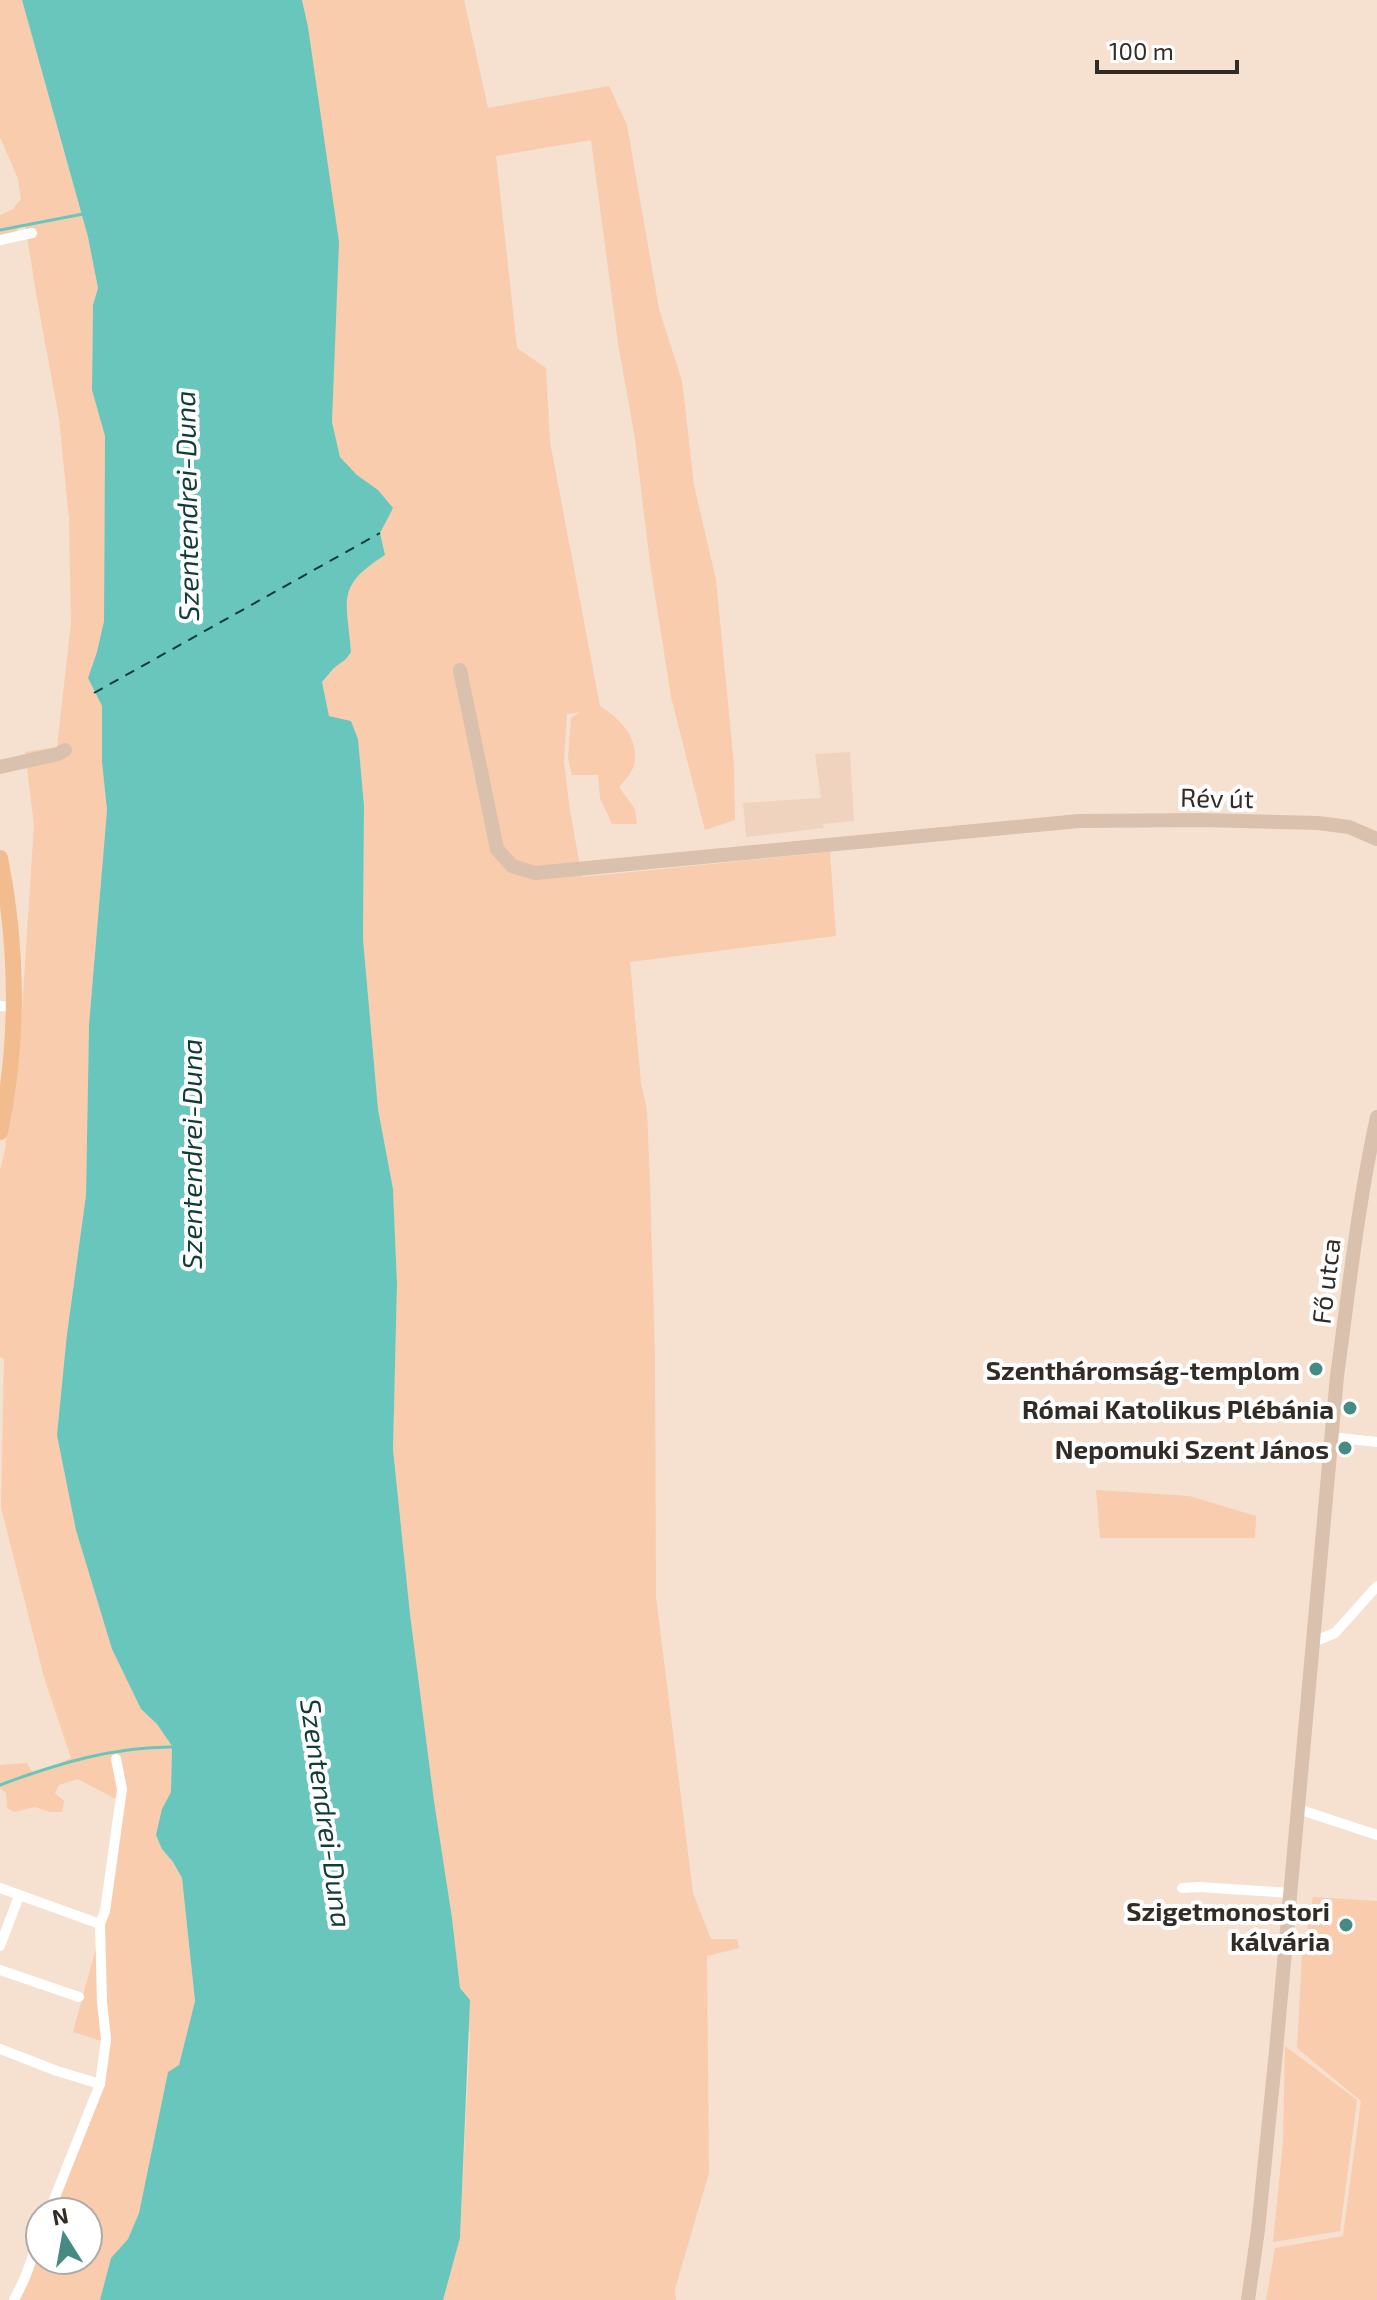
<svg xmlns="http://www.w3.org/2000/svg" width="1377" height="2300" viewBox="0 0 1377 2300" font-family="'Exo 2',sans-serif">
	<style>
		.built { fill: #f0d3bf }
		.green { fill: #f8ccac }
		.water { fill: #69c6bc }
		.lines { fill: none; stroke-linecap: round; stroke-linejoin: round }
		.stream { stroke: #69c6bc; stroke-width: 3 }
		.ferry { stroke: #113d39; stroke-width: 2; stroke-dasharray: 10 8; stroke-linecap: butt }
		.street { stroke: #fff; stroke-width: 10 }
		.secondary { stroke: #d9c1ad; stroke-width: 14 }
		.primary { stroke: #f2bc8e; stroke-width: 16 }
		.poi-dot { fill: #458b84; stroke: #fff; stroke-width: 3 }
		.labels { text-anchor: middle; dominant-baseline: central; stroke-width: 8; stroke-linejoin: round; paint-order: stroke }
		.street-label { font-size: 26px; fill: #332b25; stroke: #fff }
		.poi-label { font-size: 26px; font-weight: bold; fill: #332b25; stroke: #fff; text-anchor: end }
		.water-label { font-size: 28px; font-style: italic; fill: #113d39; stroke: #fff }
	</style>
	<rect width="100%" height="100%" fill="#f6e0d0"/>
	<!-- built -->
	<polygon class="built" points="850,752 854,821 823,824 824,828 746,837 743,803 821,798 815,754"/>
	<!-- green -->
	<g class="green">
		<polygon points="0,0 22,0 88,237 98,288 93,305 92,390 105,436 104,621 97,652 88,678 102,706 102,762 107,810 89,1025 86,1195 67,1334 133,1690 141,1709 157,1724 172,1746 171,1792 162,1809 162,1849 173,1862 182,1878 195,2001 179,2065 168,2072 139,2213 128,2239 111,2258 100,2300 19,2300 40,2239 40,2260 88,2260 88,2212 49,2212 106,2051 105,2042 73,2032 101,1930 123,1803 78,1779 59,1785 55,1793 64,1801 62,1812 50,1812 35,1807 14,1812 7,1808 6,1793 0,1788 0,1765 27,1763 32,1772 43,1772 71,1758 44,1677 1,1507 4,1359 0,1357 0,1170 5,1150 22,1011 34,825 25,752 57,747 71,623 69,519 59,418 37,299 25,223 14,232 0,235 0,215 13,209 21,199 18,179 0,137"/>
		<path d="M302,0h162l24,108 121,-22 18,39 32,184 23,72 12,104 22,95 18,185 1,55 -30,10 -34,-133 -21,-134 -15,-124 -17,-96 -27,-203 -95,16 21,192 29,20 4,74 50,264c20,13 40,32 34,59 -2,8 -10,16 -15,22l16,22 2,15h-25l-12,-26 -2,-23h-26l-4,-17 3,-40 9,-6 -13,2 -3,48 6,49 12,66 248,-25 6,84 -206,26 11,121 6,27 3,71 5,174 1,242 37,296 18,46h26l2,9 -32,8 2,217 -34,116 1,11h-233l17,-62 10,-204 -10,-46 -8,-70 -18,-117 -24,-187 -17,-165 4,-165 -4,-95 -15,-80 -15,-170 1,-134 -6,-66 -7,-18 -22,-5 -7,-34 12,-14 12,-9 5,-7c-4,-53 -16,-65 34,-97l-5,-22 -2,-43 -21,-15 -17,-18 -8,-35 2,-68 -26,-327z"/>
		<polygon points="1096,1490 1189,1496 1256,1516 1255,1538 1100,1538"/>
		<polygon points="1313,1897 1377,1901 1377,2300 1266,2300 1275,2248 1343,2236 1361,2101 1297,2048 1302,1956"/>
		<polygon points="1285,2046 1357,2100 1340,2231 1273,2242 1283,2142"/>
	</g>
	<!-- water -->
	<path class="water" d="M22,0h280l6,27 31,215 -7,180 8,35 17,18 21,15 15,18 -13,25 5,22c-50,32 -38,44 -34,97l-5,7 -12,9 -12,14 7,34 22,5 7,18 6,66 -1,134 15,170 15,80 4,95 -4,165 17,165 24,187 18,117 8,70 10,12 -10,238 -17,62h-343l11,-42 17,-19 11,-26 29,-141 11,-7 16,-64 -13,-123 -9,-16 -11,-13 -6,-14 6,-26 9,-17 1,-46 -15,-22 -16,-15 -29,-60 -36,-119 -19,-95 10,-101 19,-139 3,-170 18,-215 -5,-48v-56l-14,-28 9,-26 7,-31 1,-185 -13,-46 1,-85 5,-17 -10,-51z"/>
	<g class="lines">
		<!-- stream -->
		<g class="stream">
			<polyline points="0,230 83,214"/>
			<path d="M0,1785c56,-21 115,-39 175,-38"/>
		</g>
		<!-- ferry -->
		<polyline class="ferry" points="94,693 380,533"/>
		<!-- street -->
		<g class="street">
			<polyline points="0,240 32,233"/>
			<polyline points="0,1006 13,1007"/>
			<polyline points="1331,1437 1377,1442"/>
			<polyline points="1313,1642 1335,1633 1377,1586"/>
			<polyline points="1298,1809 1377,1835"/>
			<polyline points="0,1888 100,1924"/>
			<polyline points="1182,1888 1199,1887 1291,1893"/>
			<polyline points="0,1946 19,1896"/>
			<polyline points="0,1970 79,1997"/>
			<polyline points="0,2049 57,2071 100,2084"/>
			<polyline points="49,2212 100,2084 106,2039 102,2002 100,1924 105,1911 122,1789 116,1759"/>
			<polyline points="14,2300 24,2280 40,2237"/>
		</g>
		<!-- secondary -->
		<g class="secondary">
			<polyline points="460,670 497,849 512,866 535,873 1079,821 1201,820 1318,823 1349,827 1377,839"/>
			<polyline points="0,767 58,754 65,750"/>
			<path d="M1248,2300l10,-70 18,-179 61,-675c12,-87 21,-173 40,-259"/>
		</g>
		<!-- primary -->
		<path class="primary" d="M0,858c18,88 19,185 0,274"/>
	</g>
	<!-- markers -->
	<g class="poi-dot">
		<circle cx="1316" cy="1369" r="8"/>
		<circle cx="1350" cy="1408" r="8"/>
		<circle cx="1345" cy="1448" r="8"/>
		<circle cx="1346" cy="1925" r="8"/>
	</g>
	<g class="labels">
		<!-- street labels -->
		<g class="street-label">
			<text transform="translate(1217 797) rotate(1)">Rév út</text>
			<text transform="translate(1325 1281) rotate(-83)">Fő utca</text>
		</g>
		<!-- poi labels -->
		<g class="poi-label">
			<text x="1300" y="1369">Szentháromság-templom</text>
			<text x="1334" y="1408">Római Katolikus Plébánia</text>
			<text x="1329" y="1448">Nepomuki Szent János</text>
			<text x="1330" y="1910">Szigetmonostori<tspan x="1330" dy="30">kálvária</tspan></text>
		</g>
		<!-- water labels -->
		<g class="water-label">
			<text transform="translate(186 506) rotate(-91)">Szentendrei-Duna</text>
			<text transform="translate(191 1154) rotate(-90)">Szentendrei-Duna</text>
			<text transform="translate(327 1813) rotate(82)">Szentendrei-Duna</text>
		</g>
	</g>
	<!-- north arrow -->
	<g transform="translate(64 2236) rotate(349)"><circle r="38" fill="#ffffff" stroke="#adaaa8" stroke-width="2"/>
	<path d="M0-6L14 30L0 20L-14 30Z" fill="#458b84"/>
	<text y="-12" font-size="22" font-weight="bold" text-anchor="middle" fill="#332b25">N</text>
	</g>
	<!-- scale -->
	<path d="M1097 60v12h140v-12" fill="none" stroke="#332b25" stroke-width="4"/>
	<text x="1109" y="60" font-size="24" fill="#332b25" stroke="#ffffff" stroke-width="6" paint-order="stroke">100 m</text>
</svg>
